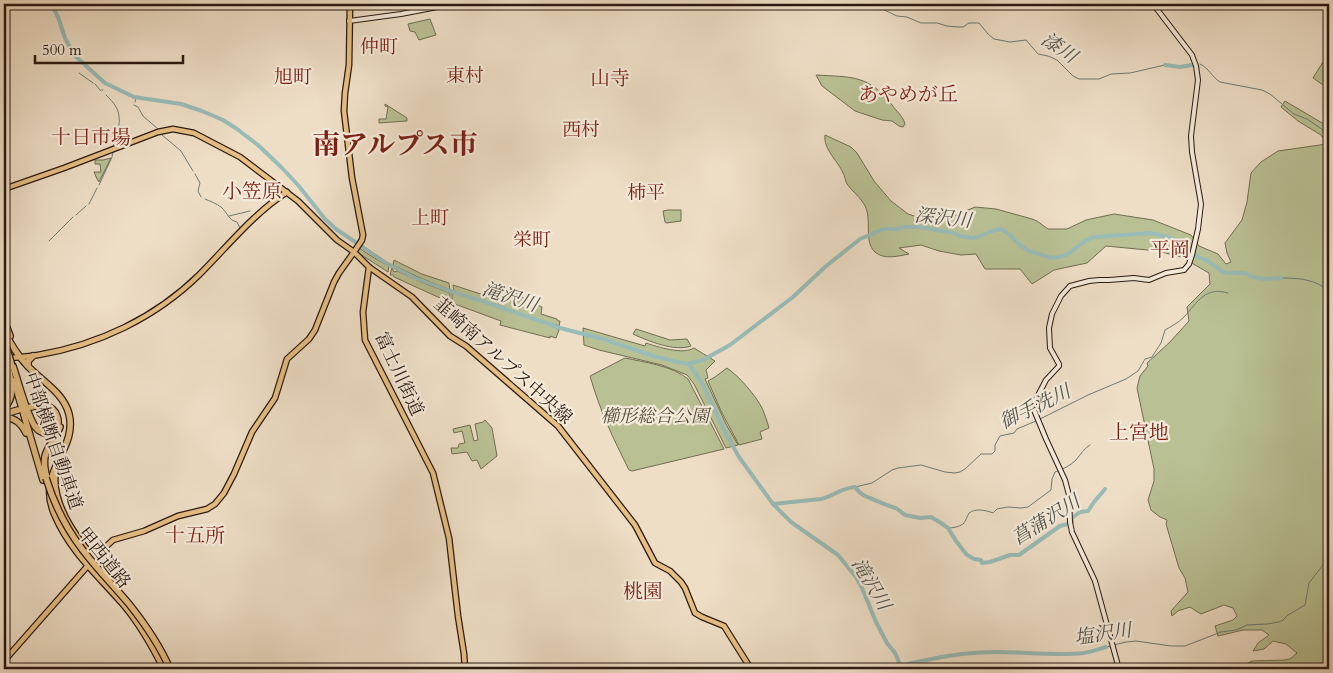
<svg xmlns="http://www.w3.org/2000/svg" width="1333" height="673" viewBox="0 0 1333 673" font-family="Cardo,'Noto Serif JP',serif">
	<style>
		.green { fill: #b9c194; stroke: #716d52 }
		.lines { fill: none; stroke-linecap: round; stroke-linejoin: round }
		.stream { stroke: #6c7b75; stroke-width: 1 }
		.river { stroke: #99bcb8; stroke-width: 4 }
		.secondary-casing { stroke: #291911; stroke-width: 6 }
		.primary-casing { stroke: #291911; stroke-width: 7 }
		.highway-casing { stroke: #291911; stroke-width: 8 }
		.secondary { stroke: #f4eada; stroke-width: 4 }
		.primary { stroke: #e7bf83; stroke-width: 4.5 }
		.highway { stroke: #e7bf83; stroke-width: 5.5 }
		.highway-bridge-casing { stroke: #291911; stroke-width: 8; stroke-linecap: butt }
		.highway-bridge { stroke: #e7bf83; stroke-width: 5.5 }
		.labels { text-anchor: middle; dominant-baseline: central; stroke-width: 4.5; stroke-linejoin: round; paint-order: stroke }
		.street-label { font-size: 18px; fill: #291911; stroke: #f4eada }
		.park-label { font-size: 18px; font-style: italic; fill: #544b38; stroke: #f4eada }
		.neighbourhood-label { font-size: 19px; fill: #7a1f14; stroke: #f4eada }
		.water-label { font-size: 19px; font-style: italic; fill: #50524b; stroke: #f4eada }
		.quarter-label { font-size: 20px; fill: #7a1f14; stroke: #f4eada }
		.town-label { font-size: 28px; font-weight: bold; fill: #7a1f14; stroke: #f4eada }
	</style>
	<rect width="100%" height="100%" fill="#eedec6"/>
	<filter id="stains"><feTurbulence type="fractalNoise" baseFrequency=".004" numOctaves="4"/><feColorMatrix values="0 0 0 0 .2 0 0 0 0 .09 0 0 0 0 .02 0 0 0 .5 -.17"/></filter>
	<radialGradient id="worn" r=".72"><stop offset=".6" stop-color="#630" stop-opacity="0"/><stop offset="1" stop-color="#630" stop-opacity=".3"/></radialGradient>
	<!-- green -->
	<g class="green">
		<polygon points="430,19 436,35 419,40 415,32 410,31 408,24"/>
		<polygon points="1329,60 1329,89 1313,78 1323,62"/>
		<path d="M816,75c36,2 53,0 76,30 5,7 11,11 13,19l-2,3 -4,-1 -7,-5 -10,-1 -27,-9 -33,-25z"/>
		<path d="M1285,101l44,26v542h-49c-8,-8 -18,-1 -29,0 -4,1 -9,0 -13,0l4,-3 10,-5 33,-1 5,-1 7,-6 -11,-9 -13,-3 -9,8 -11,2 5,-8 11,-8 -7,-5h-19l-25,6 -3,-10 18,-6 4,-4 -4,-8 -9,-3 -23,9 -5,-3 -6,-4 -12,4 -6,5 -1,-5 17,-19 -3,-14 -6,-10 -13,-44 1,-4 -7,-3 -9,-7 -3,-10 6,-19v-12l-17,-81 3,-12 8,-10 -1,-3 23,-21 19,-21 -2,-14 23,-23 -1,-11 -28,-16 -23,-6 -52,-5 -19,17 -33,7 -22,14 -12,-15h-35l-9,-15 -15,1 -22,-4 -18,-6 -22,3 10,6c-10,2 -25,6 -34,-2 -12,-11 -2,-33 -11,-48 -4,-7 -12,-13 -17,-20 -2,-4 -2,-8 -4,-11 -5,-12 -20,-24 -18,-38l26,12 6,6 17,28 17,20 17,13 18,6h19l30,-13 21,2 36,10 5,2 11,8h19l19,-9 28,-6 39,6 38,15 8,11 19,8 8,10 5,-2 -4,-9 -2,-10 17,-23 5,-18 4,-29 10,-11 17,-11 49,-7 -6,-9 -23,-14 -17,-14z"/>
		<polygon points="385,104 407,118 407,121 379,123 379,119 386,119 388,107 385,106"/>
		<polygon points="111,158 99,182 97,179 94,172 101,172 100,164 95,164 95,160 103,160"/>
		<polygon points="668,210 681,210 681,221 666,223 665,222 663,211"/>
		<path d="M359,248c10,7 20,13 30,18l-1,6 -31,-20z"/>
		<polygon points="394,260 422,274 449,283 450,290 418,277 393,265"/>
		<polygon points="392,268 394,272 397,271 421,282 450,293 450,301 440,298 394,277 393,275 390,275"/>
		<polygon points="453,285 499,300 505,297 505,295 509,296 513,291 528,301 542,307 541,314 557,319 558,321 560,321 559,326 501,308 555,327 559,330 556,338 550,336 550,338 500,325 501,321 452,303 452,291 462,294 454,291"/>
		<path d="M583,328l62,18 1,-3c12,4 37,12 48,5l21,13 -9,9 2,8 -3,1 21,45 12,21 -12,3 -32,-64 -7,-9 -25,-10 -63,-15 -15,-5z"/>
		<path d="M636,329l34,11 17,-1 4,7c-16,6 -43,-5 -58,-12z"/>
		<path d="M625,358c19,4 48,8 63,21l36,70 -92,22 -3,-1c-16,-32 -29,-59 -39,-94z"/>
		<path d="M727,368c12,8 29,28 35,40 3,7 5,13 7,20l-9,4 2,7 -23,6 -18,-34 -13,-30 7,-4z"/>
		<polygon points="485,420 492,428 497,456 481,469 477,460 472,461 467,452 452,454 451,448 458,448 459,444 465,443 462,431 454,433 453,429 470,425 474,441 478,440 475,424 483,422"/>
	</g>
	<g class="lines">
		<!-- stream -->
		<g class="stream">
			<polyline points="861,4 874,5 897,16 907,17 921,23 937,23 947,26 958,27 963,27 969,23 979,23 988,34 994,39 1010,42 1026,40 1038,54 1048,56 1057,60 1073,76 1079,79 1099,79 1111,74 1130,73 1165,65"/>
			<path d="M1200,64c9,4 12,13 20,18l42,8 8,4 24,20 13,5 22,15"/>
			<polyline points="79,73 93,83"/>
			<polyline points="95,84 101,91"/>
			<polyline points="102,90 103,90"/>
			<path d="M106,95c3,3 8,8 10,12 5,8 4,22 -1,28v5l-2,7"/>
			<polyline points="135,102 136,98"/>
			<polyline points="134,105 138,107 143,116 158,129"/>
			<polyline points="162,135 181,151 193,171"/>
			<polyline points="195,174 200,183 198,191 201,197"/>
			<polyline points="99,185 112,157 113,151"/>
			<path d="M205,199c5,2 12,5 16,8 7,6 7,13 16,15l3,6"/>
			<polyline points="89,204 97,188"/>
			<polyline points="76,215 86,206"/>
			<polyline points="229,216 250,211"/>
			<polyline points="49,241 73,217"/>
			<path d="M1281,278c18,0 34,1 48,13"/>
			<path d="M1040,419l48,-24 38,-16 12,-8 7,-12 7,-2 9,-14 4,-13c7,-4 13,-7 19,-13 14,-15 21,-31 44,-24"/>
			<polyline points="855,487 872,483 892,470 898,468 921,465 945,472 955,473 960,472 965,469 981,454 992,454 995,451 995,445 1000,436 1014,433 1017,429 1036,421"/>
			<path d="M948,528c5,0 11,-1 15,-4 3,-3 4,-8 6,-11 7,-5 16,-3 24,0l4,-4 11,-2 13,1 7,-1 23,-17 1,-11 3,-7c8,-3 15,-6 21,-12 5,-6 8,-12 14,-15"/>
			<polyline points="1114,645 1126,642 1136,641 1171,646 1185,646 1221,632 1236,630 1247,625 1267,624 1279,622 1283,620 1288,615 1305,605 1309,583 1329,557"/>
			<polyline points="1106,647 1111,646"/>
		</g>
		<!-- river -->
		<g class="river">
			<polyline points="51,4 58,17 65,38 74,55 105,83 134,97 181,104 202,111 223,120 237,129 258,145 281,167 298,185 325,219 336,229 386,263 415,278 447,290 482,301 560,328 603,339 653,356 686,364 703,360 730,345 793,297 825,267 860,239 884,229 896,229 906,227 920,227 954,233 960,236 972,238 978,237 992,231 1001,229 1009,234 1020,245 1029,251 1052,258 1059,257 1068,254 1085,241 1094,237 1151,233 1171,238 1188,249 1198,257 1206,260 1223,272 1228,273 1244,273 1253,277 1264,279 1281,278"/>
			<polyline points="1165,65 1180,67 1192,65"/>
			<polyline points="689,364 702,383 724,430 739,457 773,504 791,522 838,555 856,577 862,588 876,622 887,643 895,653 902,669"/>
			<path d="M773,504l48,-5c13,-3 20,-11 34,-12 3,4 6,7 10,9 5,2 27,12 31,12l9,7 15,3 11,-1 10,6 7,5 8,13 11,14 7,4 7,1 1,3 8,-1 20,-7h9l41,-29 12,-3v-5l8,-6 8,-1 6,-9 11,-13"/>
			<path d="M902,667c7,-5 16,-5 25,-7 22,-5 46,-8 69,-8 29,0 59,4 88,1 7,-1 15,-4 22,-6"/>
		</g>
		<defs>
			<g id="secondary">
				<polyline points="349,21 401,14 453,4"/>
				<polyline points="1119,669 1095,581 1072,532 1070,522 1069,495 1065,480 1046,439 1034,410 1034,403 1046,380 1059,366 1059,364 1050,348 1049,328 1052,314 1061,296 1070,286 1089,281 1099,280 1109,280 1134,278 1149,280 1166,273 1184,270 1189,264 1192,255 1198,229 1201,204 1192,152 1191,136 1198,80 1196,66 1192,55 1153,4"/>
			</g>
			<g id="primary">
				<polyline points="350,4 349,65 345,93 344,111 352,178 363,235 362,240 354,252 369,267 363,312 365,340 433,473 449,538 458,616 464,654 465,669"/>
				<polyline points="4,189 64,168 158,132 173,129 194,133 240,157 298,201 337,240 354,252 339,273 334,282 315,330 309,339 287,359 275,398 252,432 234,474 224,493 215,504 207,509 178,516 144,531 113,540 99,553 4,661"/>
				<polyline points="369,267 412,297 450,336 466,346 558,426 635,525 655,563 670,571 681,582 685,588 695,613 702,617 724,626 751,669"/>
				<path d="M4,359c11,-2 22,-2 34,-4 60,-10 117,-37 161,-80 28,-28 55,-62 88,-83"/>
			</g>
			<g id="highway">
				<polyline points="4,320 10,336"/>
				<path d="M4,331c6,12 12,22 21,32 14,17 38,28 44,51 9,37 -34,57 -14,101 15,36 44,61 69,90 16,19 29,42 40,64"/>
				<path d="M13,366c6,18 12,43 21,59 9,15 29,8 23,-9 -4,-12 -16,-12 -26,-9"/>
				<polyline points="28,366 28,361 33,356"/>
				<polyline points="14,381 43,480"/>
				<path d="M4,408c12,-11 7,-27 4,-41"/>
				<polyline points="4,414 18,410"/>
				<path d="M4,417c11,1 17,6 22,16"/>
				<path d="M55,474c-4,40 36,81 60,110"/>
				<path d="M47,478c-8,-28 4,-29 13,-51"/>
			</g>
		</defs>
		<!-- secondary casing -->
		<use href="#secondary" class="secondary-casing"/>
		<!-- primary casing -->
		<use href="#primary" class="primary-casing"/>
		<!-- highway casing -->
		<use href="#highway" class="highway-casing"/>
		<!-- secondary -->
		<use href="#secondary" class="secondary"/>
		<!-- primary -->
		<use href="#primary" class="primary"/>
		<!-- highway -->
		<use href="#highway" class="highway"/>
		<defs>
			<g id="highway-bridge">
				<polyline points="4,339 12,366"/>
				<path d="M46,478c8,26 20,50 36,71 15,20 32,37 47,55 16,20 31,42 41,65"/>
			</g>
		</defs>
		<!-- highway-bridge casing -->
		<use href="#highway-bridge" class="highway-bridge-casing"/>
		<!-- highway-bridge -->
		<use href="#highway-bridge" class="highway-bridge"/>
	</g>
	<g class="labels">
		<!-- street labels -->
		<g class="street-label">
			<text transform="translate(503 361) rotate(42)">韮崎南アルプス中央線</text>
			<text transform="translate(399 374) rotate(65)">富士川街道</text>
			<text transform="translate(53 441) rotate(71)">中部横断自動車道</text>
			<text transform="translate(104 558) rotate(51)">甲西道路</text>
		</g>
		<!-- park labels -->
		<g class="park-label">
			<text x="655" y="416">櫛形総合公園</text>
		</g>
		<!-- neighbourhood labels -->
		<g class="neighbourhood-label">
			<text x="379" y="47">仲町</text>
			<text x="465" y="76">東村</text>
			<text x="293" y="77">旭町</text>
			<text x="581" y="130">西村</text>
			<text x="646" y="193">柿平</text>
			<text x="430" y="218">上町</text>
			<text x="532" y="240">栄町</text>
		</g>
		<!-- water labels -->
		<g class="water-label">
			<text transform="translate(1059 48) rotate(34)">漆川</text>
			<text transform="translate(943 218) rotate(6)">深沢川</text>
			<text transform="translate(510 297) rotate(18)">滝沢川</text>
			<text transform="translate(1035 407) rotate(-26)">御手洗川</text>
			<text transform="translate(1046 520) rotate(-32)">菖蒲沢川</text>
			<text transform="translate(871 584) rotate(59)">滝沢川</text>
			<text transform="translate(1103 634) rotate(-8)">塩沢川</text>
		</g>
		<!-- quarter labels -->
		<g class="quarter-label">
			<text x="610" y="78">山寺</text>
			<text x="908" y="94">あやめが丘</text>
			<text x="91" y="137">十日市場</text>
			<text x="252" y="191">小笠原</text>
			<text x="1170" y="249">平岡</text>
			<text x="1139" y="432">上宮地</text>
			<text x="195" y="535">十五所</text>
			<text x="643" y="591">桃園</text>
		</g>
		<!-- town labels -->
		<g class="town-label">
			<text x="395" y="145">南アルプス市</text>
		</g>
	</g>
	<!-- margin -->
	<rect width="1333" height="673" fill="none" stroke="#eedec6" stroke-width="20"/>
	<rect x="5" y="5" width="1323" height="663" fill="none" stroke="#291911" stroke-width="2.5"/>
	<rect x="10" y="10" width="1313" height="653" fill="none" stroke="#291911"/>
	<!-- scale -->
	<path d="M35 55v8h148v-8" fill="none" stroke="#291911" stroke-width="2.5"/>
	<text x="42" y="55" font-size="15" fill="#291911" stroke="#f4eada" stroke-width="4" paint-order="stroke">500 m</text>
	<rect width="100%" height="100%" filter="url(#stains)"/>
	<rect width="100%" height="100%" fill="url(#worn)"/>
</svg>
